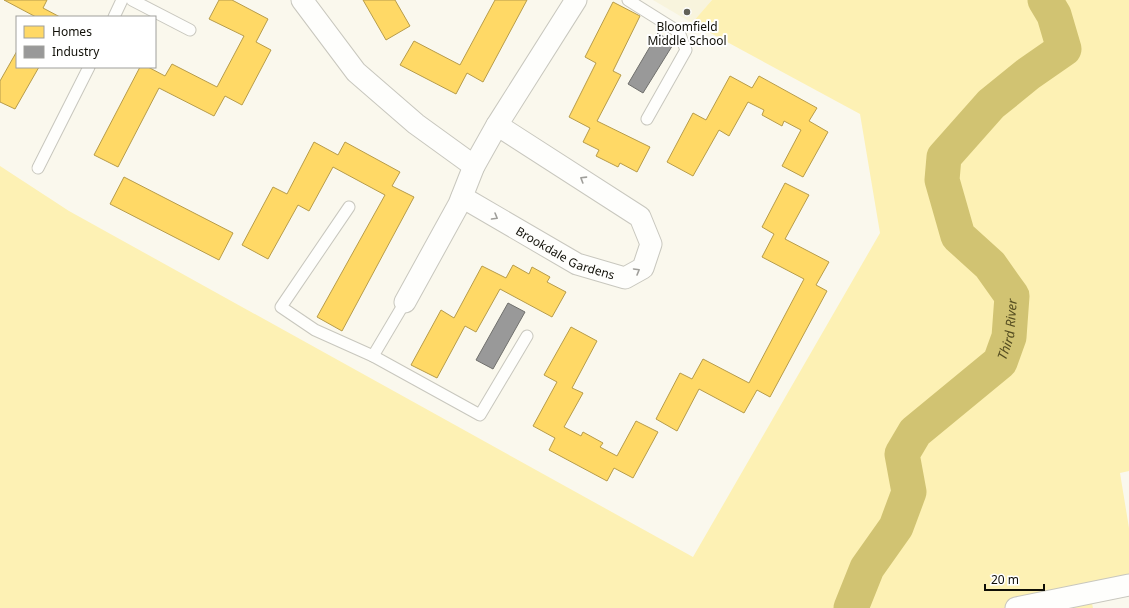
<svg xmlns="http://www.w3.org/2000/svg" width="1129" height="608" viewBox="0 0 1129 608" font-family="'Noto Sans',sans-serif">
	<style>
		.built { fill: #f8f4dd }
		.green { fill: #fdf1b4 }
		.homes { fill: #ffd966; stroke: #b79c4a }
		.industry { fill: #999; stroke: #70706d }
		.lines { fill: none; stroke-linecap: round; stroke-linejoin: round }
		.river { stroke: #d1c372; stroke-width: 35 }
		.service-casing { stroke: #c8c7be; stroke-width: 13 }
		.minor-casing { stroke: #c8c7be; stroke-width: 23 }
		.service { stroke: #fefefc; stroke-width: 11 }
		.minor { stroke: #fefefc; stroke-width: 21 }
		.oneway { stroke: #9f9e9a }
		.poi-dot { fill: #626158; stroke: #fff; stroke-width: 1.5 }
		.labels { text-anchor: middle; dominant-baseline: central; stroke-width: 4; stroke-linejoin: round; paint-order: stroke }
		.poi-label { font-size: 12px; fill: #100f07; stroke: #fff }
		.street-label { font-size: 12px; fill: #100f07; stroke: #fff }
		.water-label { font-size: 13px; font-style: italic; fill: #554d21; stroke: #fff }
	</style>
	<rect width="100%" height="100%" fill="#faf8ed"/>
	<!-- built -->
	<polygon class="built" points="653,0 712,0 692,23"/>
	<!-- green -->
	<polygon class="green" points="712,0 1129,0 1129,471 1120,473 1129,528 1129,583 1089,590 1093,608 0,608 0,166 69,211 693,557 880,233 860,114 692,23"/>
	<!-- homes -->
	<g class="homes">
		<polygon points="4,0 47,0 43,8 60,17 36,17"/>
		<polygon points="219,0 232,0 268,19 256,42 271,50 242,105 225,96 214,116 159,88 118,167 94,155 140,67 148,67 165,76 172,64 217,87 244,36 209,19"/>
		<polygon points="363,0 395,0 410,26 386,40"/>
		<polygon points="495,0 527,0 483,82 467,73 456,94 400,65 414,41 460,65"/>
		<polygon points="613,2 640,16 613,71 621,75 597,121 650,147 637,172 620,163 618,167 596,156 599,150 583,142 590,128 569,117 596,63 585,57"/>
		<polygon points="17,51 17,67 39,67 15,109 0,102 0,81"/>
		<polygon points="730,76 752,88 759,76 817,108 809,121 828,132 803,177 782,166 801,130 784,121 782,126 762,115 764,110 748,102 729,136 719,130 693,176 667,162 693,113 706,120"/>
		<polygon points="314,142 338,155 345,142 400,172 392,186 414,197 342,331 317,317 385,195 333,167 309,211 298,205 268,259 242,245 273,187 287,194"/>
		<polygon points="124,177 233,233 219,260 110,204"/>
		<polygon points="785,183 809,195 785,239 829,262 816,285 827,291 770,397 757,390 744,413 699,389 677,431 656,419 680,373 692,379 703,359 749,383 804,279 762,257 774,234 762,227"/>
		<polygon points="513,265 529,274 532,267 550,277 547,282 566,292 552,317 500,289 476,332 465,326 437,378 411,365 441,310 454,318 482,266 506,278"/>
		<polygon points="571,327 597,341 572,388 583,393 564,427 581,436 583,432 603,443 600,447 617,456 636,421 658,432 633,478 614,468 607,481 549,450 555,438 533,426 557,382 544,375"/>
	</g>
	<!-- industry -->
	<g class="industry">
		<polygon points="658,33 674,43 643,93 628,84"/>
		<polygon points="508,303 525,312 493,369 476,360"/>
	</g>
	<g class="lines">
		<!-- river -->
		<path class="river" id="s1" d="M851,608l16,-40 29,-41 13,-35 -7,-38 13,-22 85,-70 9,-25 3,-41 -22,-31 -32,-29 -16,-56 2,-23 47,-53 37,-30 36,-25 -10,-34 -9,-15"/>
		<defs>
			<g id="service">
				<polyline points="132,0 190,30"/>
				<polyline points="628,0 679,32 686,50 647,119"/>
				<polyline points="114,17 122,0"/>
				<polyline points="38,168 89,67"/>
				<polyline points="349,207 281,307 315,330 373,356 405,302"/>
				<polyline points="373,356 480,415 527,336"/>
			</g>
			<g id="minor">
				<polyline points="302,0 356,72 416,124 474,166"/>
				<path id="s2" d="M462,197l115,67 48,14 18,-10 8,-24 -11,-27 -143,-92"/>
				<polyline points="405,302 459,204 474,166 497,125 576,0"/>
				<polyline points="1016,608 1129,585"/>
			</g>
		</defs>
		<!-- service casing -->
		<use href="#service" class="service-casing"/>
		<!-- minor casing -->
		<use href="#minor" class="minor-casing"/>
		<!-- service -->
		<use href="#service" class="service"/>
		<!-- minor -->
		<use href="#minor" class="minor"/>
	</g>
	<!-- one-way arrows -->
	<defs><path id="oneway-chevron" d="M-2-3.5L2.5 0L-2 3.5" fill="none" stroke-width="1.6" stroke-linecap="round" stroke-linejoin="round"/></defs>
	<g class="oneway">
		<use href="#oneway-chevron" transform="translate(583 179) rotate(-148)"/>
		<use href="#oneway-chevron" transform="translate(495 217) rotate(30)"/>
		<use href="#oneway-chevron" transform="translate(637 271) rotate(-30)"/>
	</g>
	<!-- markers -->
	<circle class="poi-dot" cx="687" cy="12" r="4"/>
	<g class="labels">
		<!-- poi labels -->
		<g class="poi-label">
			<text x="687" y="26">Bloomfield<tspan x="687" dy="14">Middle School</tspan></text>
		</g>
		<!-- street labels -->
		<g class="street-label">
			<text stroke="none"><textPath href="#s2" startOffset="118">Brookdale Gardens</textPath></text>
		</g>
		<!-- water labels -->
		<g class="water-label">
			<text stroke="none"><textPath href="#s1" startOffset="339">Third River</textPath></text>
		</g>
	</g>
	<!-- legend -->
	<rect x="16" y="16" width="140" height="52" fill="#ffffff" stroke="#9f9f9c"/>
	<rect x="24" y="26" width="20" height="12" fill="#ffd966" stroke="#9f9f9c"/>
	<text x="52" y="36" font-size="12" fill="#100f07">Homes</text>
	<rect x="24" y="46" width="20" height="12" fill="#999999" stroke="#9f9f9c"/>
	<text x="52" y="56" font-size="12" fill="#100f07">Industry</text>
	<!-- scale -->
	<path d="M985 584v6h59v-6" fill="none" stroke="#100f07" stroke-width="2"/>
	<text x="991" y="584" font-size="12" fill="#100f07" stroke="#ffffff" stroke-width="3" paint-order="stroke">20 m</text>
</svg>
